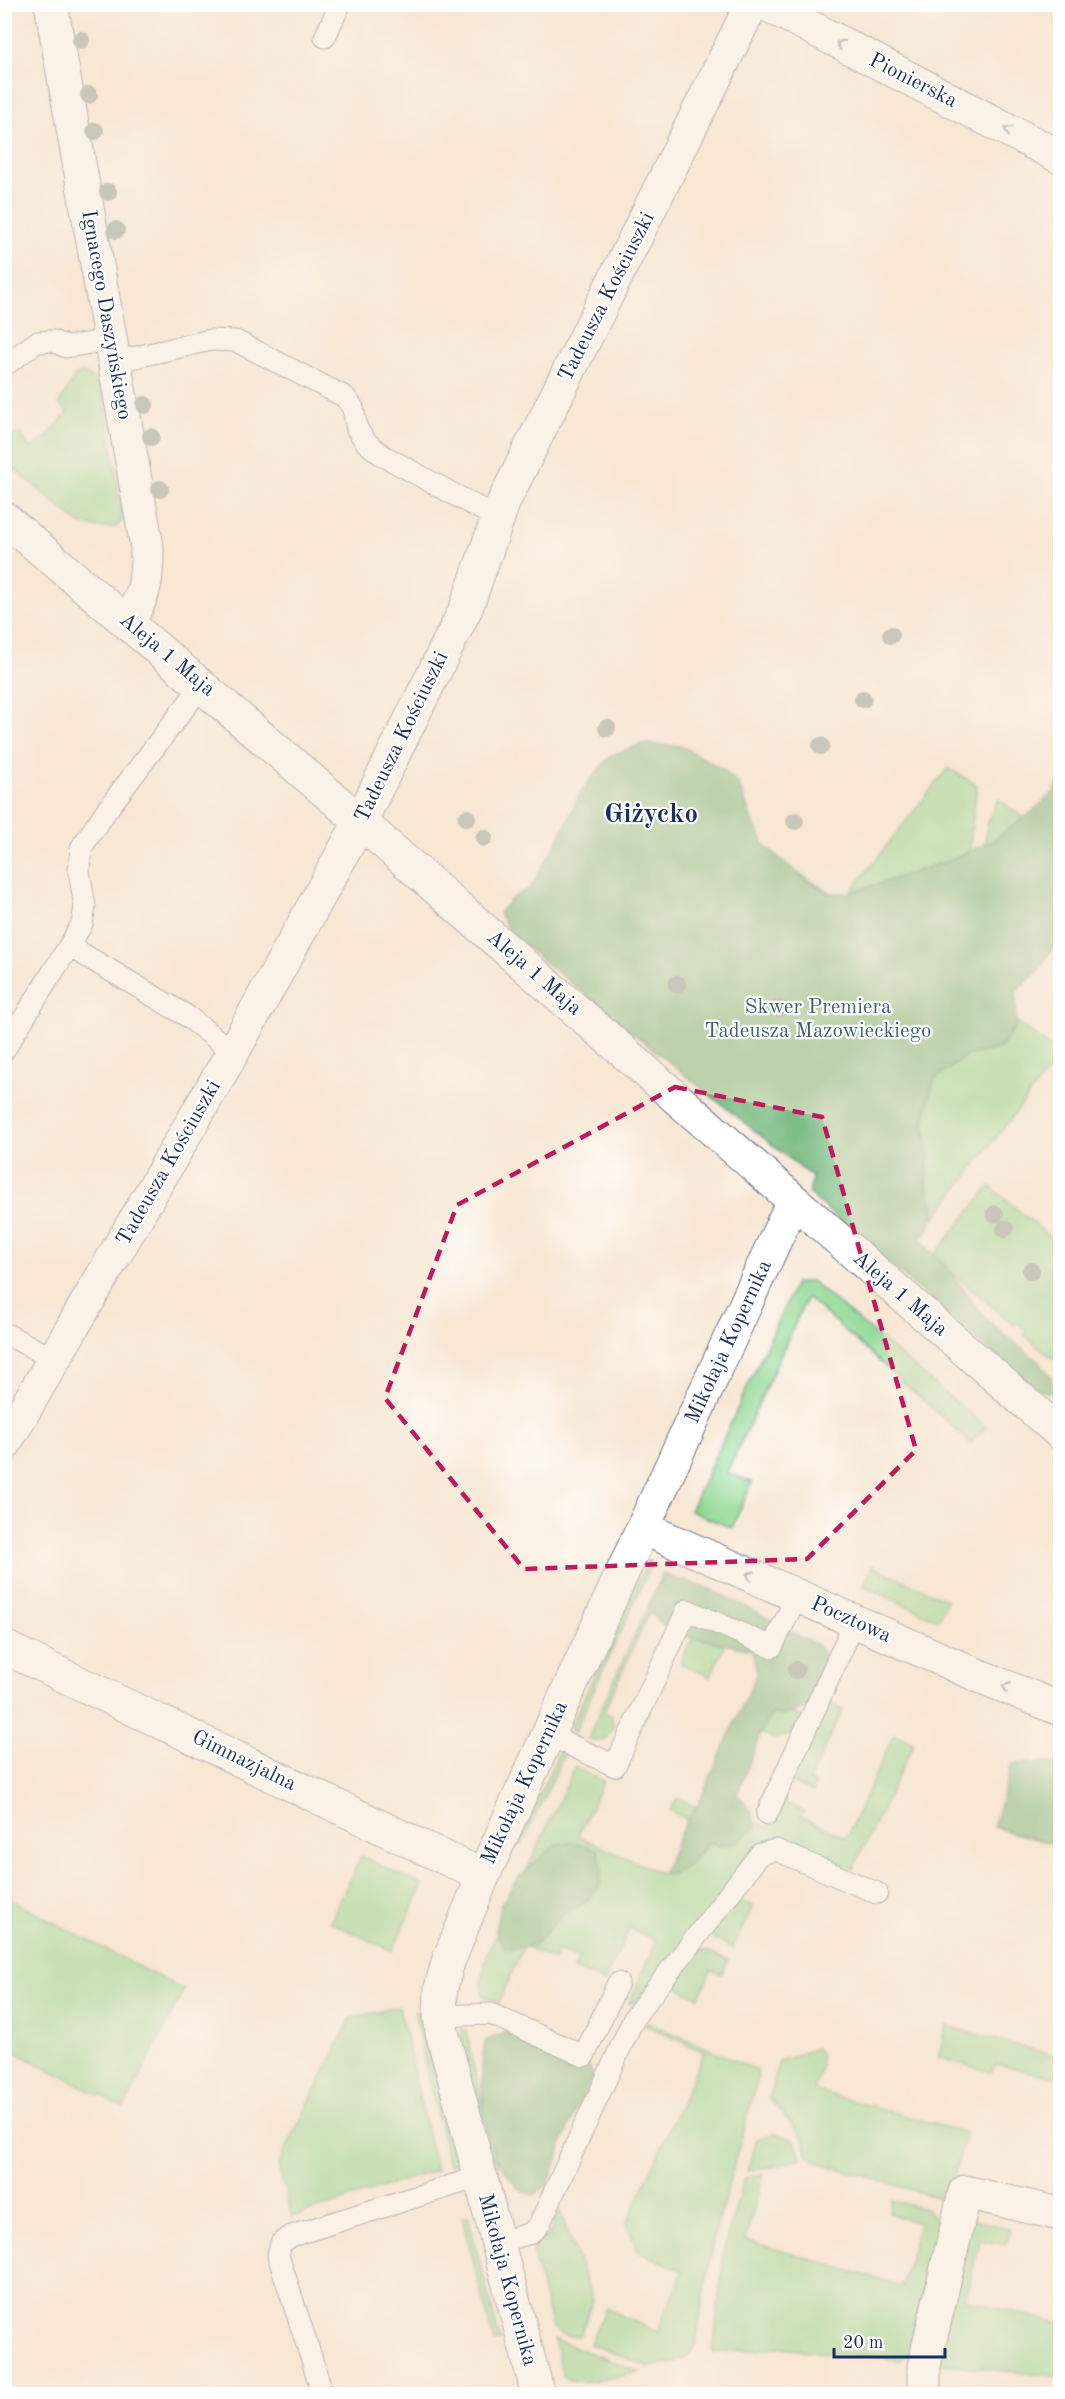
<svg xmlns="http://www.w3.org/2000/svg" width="1065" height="2399" viewBox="0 0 1065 2399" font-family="'Old Standard TT',serif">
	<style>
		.green { fill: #91d893; stroke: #568478; stroke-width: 1.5 }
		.forest { fill: #74b87d; stroke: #48746e; stroke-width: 1.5 }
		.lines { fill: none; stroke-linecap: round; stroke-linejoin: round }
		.service-casing { stroke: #686f87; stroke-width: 23 }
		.minor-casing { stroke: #686f87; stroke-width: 35 }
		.tertiary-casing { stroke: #686f87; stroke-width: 35 }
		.service { stroke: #fff; stroke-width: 21 }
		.minor { stroke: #fff; stroke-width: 33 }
		.tertiary { stroke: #fff; stroke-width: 33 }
		.tree { fill: #919e9b }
		.oneway { stroke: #8d97ae }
		.marked { fill: none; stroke: #c2185b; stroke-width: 4.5; stroke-dasharray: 12 8; stroke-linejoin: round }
		.labels { text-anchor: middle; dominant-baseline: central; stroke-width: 4.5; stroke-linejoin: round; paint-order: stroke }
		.street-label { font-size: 21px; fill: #1b2f5e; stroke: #fff }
		.park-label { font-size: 21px; fill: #3e626e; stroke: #fff }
		.district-label { font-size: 27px; font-weight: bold; fill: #1b2f5e; stroke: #fff }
	</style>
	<rect width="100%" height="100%" fill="#fff"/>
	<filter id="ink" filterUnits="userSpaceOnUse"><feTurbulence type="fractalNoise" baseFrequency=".0167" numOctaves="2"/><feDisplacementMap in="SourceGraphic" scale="12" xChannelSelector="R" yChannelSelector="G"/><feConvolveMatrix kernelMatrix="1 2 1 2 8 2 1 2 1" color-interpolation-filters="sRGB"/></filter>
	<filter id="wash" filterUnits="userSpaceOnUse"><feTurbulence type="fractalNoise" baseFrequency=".008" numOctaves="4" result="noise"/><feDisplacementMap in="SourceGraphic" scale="24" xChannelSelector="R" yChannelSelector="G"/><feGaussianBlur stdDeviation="1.35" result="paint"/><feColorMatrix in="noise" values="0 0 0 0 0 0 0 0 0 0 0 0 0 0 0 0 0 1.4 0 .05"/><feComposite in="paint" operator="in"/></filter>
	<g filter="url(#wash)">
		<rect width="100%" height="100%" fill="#f7e7d3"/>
		<!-- green -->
		<g class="green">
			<polygon points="82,372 94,379 104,396 122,512 122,521 115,527 99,528 80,524 5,461 5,436 20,433 31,448 48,435 68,412 59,404 75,376"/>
			<polygon points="948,768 977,785 966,878 981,881 987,824 998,799 1046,833 990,1001 1060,1055 919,1238 840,1180 761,852 844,900"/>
			<polygon points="990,1186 1060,1246 1060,1364 1024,1335 1027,1331 1017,1322 1014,1325 933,1257"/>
			<polygon points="811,1281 986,1427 971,1443 807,1297 727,1473 752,1482 732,1528 690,1511 795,1284"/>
			<polygon points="648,1560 652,1563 574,1733 570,1728"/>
			<polygon points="872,1566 947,1600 938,1620 864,1586"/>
			<polygon points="663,1573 774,1624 663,1619 649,1613 604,1712 612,1716 613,1728 606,1738 594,1741 588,1738"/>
			<polygon points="791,1632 797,1635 773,1704 801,1717 789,1735 774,1739 754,1729 719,1805 768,1828 781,1801 804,1811 801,1817 846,1838 894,1734 914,1743 853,1869 786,1837 634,2003 629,2003 656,1941 630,1928 604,1982 574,1969 579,1958 559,1950 554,1960 524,1946 499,2002 483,1996 481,1984 487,1954 575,1767 603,1781 578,1836 662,1874 687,1819 670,1811 677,1798 697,1807 748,1694 762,1699"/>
			<polygon points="698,1635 723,1640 724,1646 710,1677 680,1663 690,1642"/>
			<polygon points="827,1702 843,1710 809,1781 816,1785 813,1792 790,1782"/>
			<polygon points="559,1753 564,1755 522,1844 515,1845"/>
			<polygon points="361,1856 423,1885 392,1951 330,1922"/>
			<polygon points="5,1897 184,1990 124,2108 5,2047"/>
			<polygon points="737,1901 753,1906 733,1948 714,1939 710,1931"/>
			<path d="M696,1950h8l24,10 -6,14 -11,-4 -12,27c-12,-5 -23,-7 -26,-21z"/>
			<polygon points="399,2007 436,2170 292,2217 278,2165 351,2018"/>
			<polygon points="419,2011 455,2163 449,2165 419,2038 415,2012"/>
			<polygon points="647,2022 757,2070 758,2077 713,2241 696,2343 689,2355 673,2363 649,2367 590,2344 606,2308 657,2332 683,2271 637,2251 627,2223 704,2052 645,2025"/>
			<polygon points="946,2026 1060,2057 1060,2079 996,2064 991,2072 938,2058"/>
			<polygon points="461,2030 467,2030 470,2052 512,2227 506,2229 464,2059"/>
			<path d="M816,2048c11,11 1,28 -2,42l152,43 -17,62 -6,3 -7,-1 -122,-36 -6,-7 -6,-18 -33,-38 10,-37z"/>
			<polygon points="775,2133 795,2140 801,2158 778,2166 747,2171 757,2139"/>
			<polygon points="764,2174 745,2240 902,2286 919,2223 889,2213 891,2200 929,2210 939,2228 907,2355 900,2360 780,2348 713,2353 725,2244 744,2179"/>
			<path d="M560,2211l33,89 -13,35c-12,4 -23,-1 -29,-11l-21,-82 18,-5z"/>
			<polygon points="468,2216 500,2341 494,2342 462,2218"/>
			<polygon points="968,2219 1010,2228 1006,2245 980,2240 965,2300 1060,2323 1060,2377 935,2363"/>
			<path d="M554,2339l85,33c-17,3 -62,16 -76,4z"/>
		</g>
		<!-- forest -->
		<g class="forest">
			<polygon points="642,744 681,746 723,769 739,785 751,818 766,847 806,880 827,893 848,893 894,879 950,860 990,842 1028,815 1053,793 1060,781 1060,936 1039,970 1016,992 1016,1026 1000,1048 966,1056 934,1080 924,1121 928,1150 927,1184 935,1214 926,1234 919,1238 946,1267 987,1320 1038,1361 1051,1377 1053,1389 1048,1393 1031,1387 809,1194 812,1177 511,935 499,913 512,898 530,888 556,844 582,790 610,756"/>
			<path d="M666,1575l44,14 65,33 13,9 30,14 9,16 -19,45 -24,10 -12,-2 -8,11 -27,69 17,20 1,14 -18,14 -17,4 -9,-4c-13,11 -30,37 -49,32l26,-56 9,-11 60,-134 -5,-23 -71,-15 -16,-8 -15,-16 3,-16z"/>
			<polygon points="1042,1762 1060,1765 1060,1846 993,1827 1012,1764"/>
			<polygon points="575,1842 598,1850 602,1870 599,1888 584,1903 563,1914 535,1944 523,1947 505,1948 495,1930 500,1906 517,1879 555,1845"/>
			<path d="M515,2028l71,32 7,15 -25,54 -20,55 -14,11c-5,-2 -13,-4 -17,-8 -3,-4 -21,-28 -22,-30 -13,-33 -16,-82 -10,-116z"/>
		</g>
	</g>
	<g filter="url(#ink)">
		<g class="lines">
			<defs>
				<g id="service">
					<polyline points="325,37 340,4"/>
					<polyline points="114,362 211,340 236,341 345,397 353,408 357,429 366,442 382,455 497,518"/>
					<polyline points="4,366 37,342 53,341 66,347 110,340"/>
					<polyline points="69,946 82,924 85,907 79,870 81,848 106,811 202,685"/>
					<polyline points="4,1050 69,946 187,1016 233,1052"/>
					<polyline points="4,1333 54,1359"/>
					<polyline points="547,1734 615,1766 687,1610 772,1647 797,1596"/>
					<polyline points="767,1814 855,1621"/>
					<polyline points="440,2016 491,2014 584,2056 618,1983"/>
					<polyline points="497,2243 531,2233 539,2225 635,2016 760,1854 776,1850 877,1893"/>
					<polyline points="319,2382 278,2255 281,2243 291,2236 479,2177"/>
				</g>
				<g id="minor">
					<path d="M51,4l96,543c0,33 -1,46 -19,75"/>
					<polyline points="766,4 1060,157"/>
					<polyline points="4,1445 233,1052 360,822 466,608 504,501 752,4"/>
					<polyline points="643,1528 977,1675 1060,1709"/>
					<polyline points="4,1647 483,1876"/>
					<polyline points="538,2394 442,2032 440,2016 441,1988 448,1962 483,1876 793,1201"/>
					<polyline points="924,2394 924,2366 965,2192 1060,2214"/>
				</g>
				<polyline id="tertiary" points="4,518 333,798 1060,1433"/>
			</defs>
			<!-- service casing -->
			<use href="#service" class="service-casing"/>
			<!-- minor casing -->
			<use href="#minor" class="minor-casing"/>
			<!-- tertiary casing -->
			<use href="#tertiary" class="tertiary-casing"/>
			<!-- service -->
			<use href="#service" class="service"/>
			<!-- minor -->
			<use href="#minor" class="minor"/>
			<!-- tertiary -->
			<use href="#tertiary" class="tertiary"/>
		</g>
		<!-- trees -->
		<g class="tree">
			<circle cx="81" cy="40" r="9"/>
			<circle cx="89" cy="95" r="9"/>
			<circle cx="95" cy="131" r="9"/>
			<circle cx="108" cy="192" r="9"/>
			<circle cx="116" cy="230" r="9"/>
			<circle cx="145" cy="405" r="9"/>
			<circle cx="151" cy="437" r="9"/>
			<circle cx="160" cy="489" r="9"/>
			<circle cx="891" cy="635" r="9"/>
			<circle cx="863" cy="699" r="9"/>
			<circle cx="607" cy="728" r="9"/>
			<circle cx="821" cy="746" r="9"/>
			<circle cx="467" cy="818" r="9"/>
			<circle cx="795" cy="821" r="9"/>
			<circle cx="484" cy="838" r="9"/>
			<circle cx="677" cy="984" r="9"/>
			<circle cx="779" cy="1008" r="9"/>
			<circle cx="995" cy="1214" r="9"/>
			<circle cx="1005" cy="1229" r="9"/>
			<circle cx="1031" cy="1271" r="9"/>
			<circle cx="796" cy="1670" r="9"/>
		</g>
		<!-- one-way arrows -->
		<defs><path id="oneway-chevron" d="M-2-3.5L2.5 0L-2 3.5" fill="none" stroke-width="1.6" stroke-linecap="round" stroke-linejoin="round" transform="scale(1.5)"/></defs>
		<g class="oneway">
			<use href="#oneway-chevron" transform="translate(840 44) rotate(-153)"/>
			<use href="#oneway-chevron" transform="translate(1008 130) rotate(-153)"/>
			<use href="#oneway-chevron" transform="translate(750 1575) rotate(-156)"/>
			<use href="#oneway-chevron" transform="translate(1006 1687) rotate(-158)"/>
		</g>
	</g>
	<!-- marked area -->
	<path d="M0 0H1065V2399H0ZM675,1087l147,30 94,333 -109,109 -283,10 -139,-171 72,-193z" fill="#f7e7d3" fill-opacity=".55" fill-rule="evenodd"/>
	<path class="marked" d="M675,1087l147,30 94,333 -109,109 -283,10 -139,-171 72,-193z"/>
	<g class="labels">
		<!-- street labels -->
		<g class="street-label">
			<text transform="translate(913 81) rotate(27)">Pionierska</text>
			<text transform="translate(607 297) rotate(-63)">Tadeusza Kościuszki</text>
			<text transform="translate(106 315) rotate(80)">Ignacego Daszyńskiego</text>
			<text transform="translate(167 655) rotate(40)">Aleja 1 Maja</text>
			<text transform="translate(402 737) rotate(-64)">Tadeusza Kościuszki</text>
			<text transform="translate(534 973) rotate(41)">Aleja 1 Maja</text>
			<text transform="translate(169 1163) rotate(-60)">Tadeusza Kościuszki</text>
			<text transform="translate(900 1294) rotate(41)">Aleja 1 Maja</text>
			<text transform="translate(729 1342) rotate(-65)">Mikołaja Kopernika</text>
			<text transform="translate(851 1620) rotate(24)">Pocztowa</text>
			<text transform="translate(244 1761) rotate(26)">Gimnazjalna</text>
			<text transform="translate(525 1783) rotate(-65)">Mikołaja Kopernika</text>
			<text transform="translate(507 2280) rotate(75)">Mikołaja Kopernika</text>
		</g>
		<!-- park labels -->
		<g class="park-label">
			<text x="818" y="1007">Skwer Premiera<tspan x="818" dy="24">Tadeusza Mazowieckiego</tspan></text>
		</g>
		<!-- district labels -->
		<g class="district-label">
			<text x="651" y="814">Giżycko</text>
		</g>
	</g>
	<!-- margin -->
	<rect width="1065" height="2399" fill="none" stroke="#fff" stroke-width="24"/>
	<!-- scale -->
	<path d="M834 2348v9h111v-9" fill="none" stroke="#1b2f5e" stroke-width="3"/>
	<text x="843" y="2348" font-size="18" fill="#1b2f5e" stroke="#ffffff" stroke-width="4.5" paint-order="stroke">20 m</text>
</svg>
